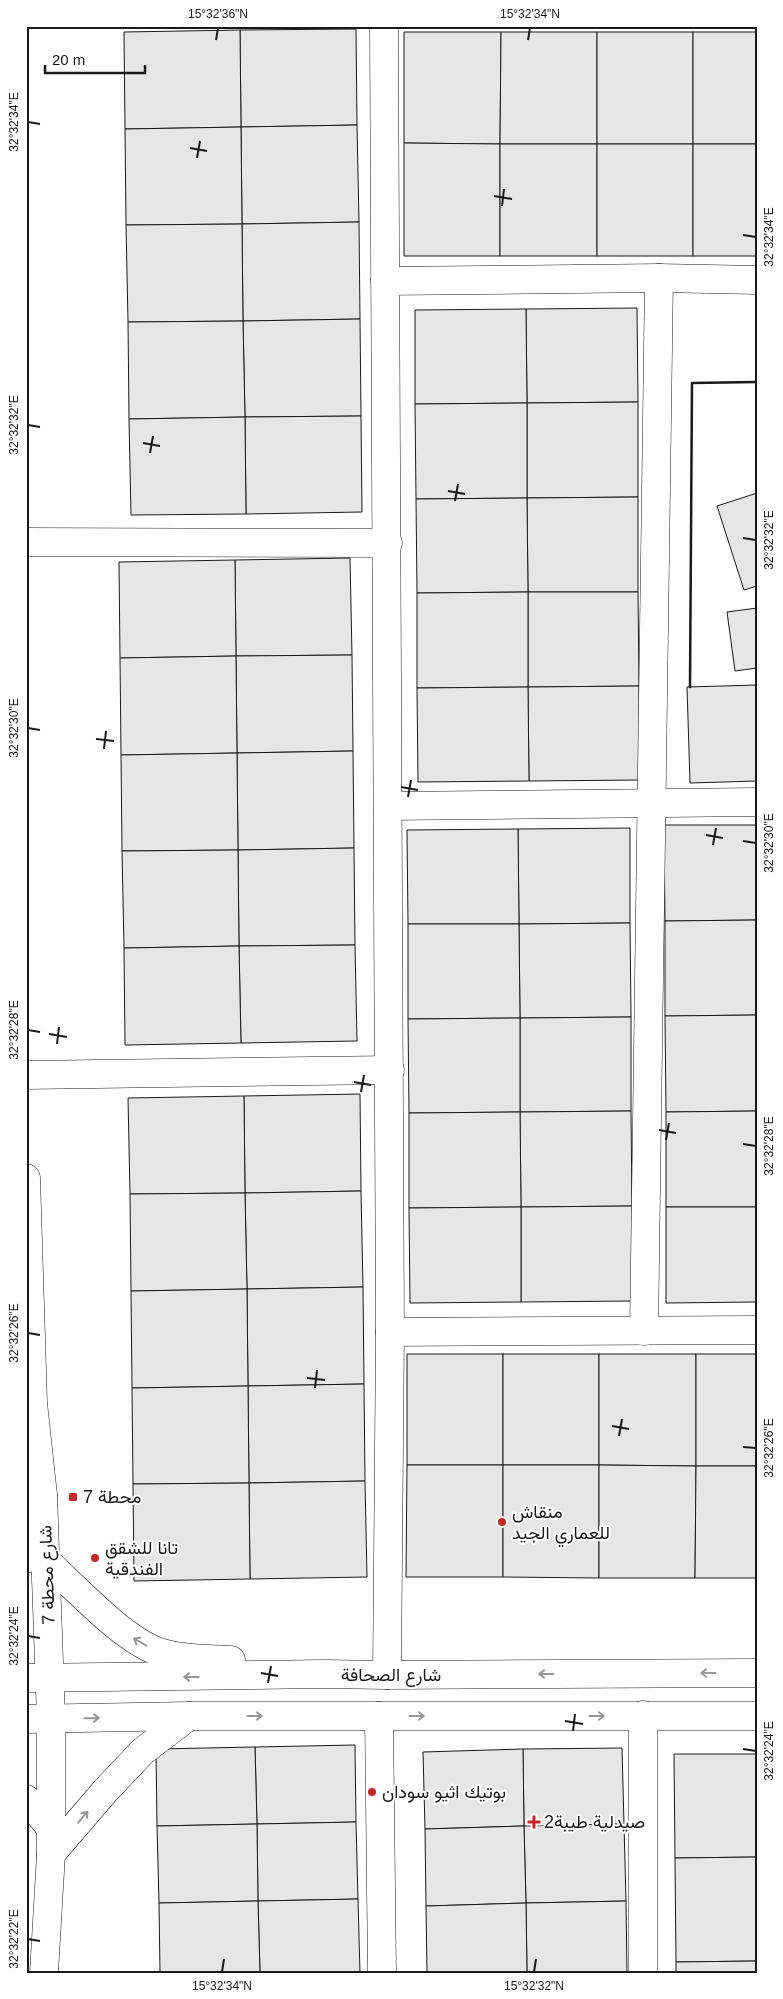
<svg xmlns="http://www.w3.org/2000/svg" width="783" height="1999" viewBox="0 0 783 1999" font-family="Helvetica,Vazirmatn,sans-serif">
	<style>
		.building { fill: #e6e6e6; stroke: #1a1a1a }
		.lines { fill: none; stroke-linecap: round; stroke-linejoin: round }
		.minor-casing { stroke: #1a1a1a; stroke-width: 29 }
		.tertiary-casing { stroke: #1a1a1a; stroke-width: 29 }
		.secondary-casing { stroke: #1a1a1a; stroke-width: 29 }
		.minor { stroke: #fff; stroke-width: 28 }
		.tertiary { stroke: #fff; stroke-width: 28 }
		.secondary { stroke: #fff; stroke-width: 28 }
		.wall { stroke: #1a1a1a; stroke-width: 2.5 }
		.oneway { stroke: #989898 }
		.ticks { fill: none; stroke: #1a1a1a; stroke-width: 2 }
		.poi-dot { fill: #c62828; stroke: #fff; stroke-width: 2 }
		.labels { text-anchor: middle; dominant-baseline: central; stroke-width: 4; stroke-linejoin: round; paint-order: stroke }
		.poi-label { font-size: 18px; fill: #1a1a1a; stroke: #fff; text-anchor: start }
		.street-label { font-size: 18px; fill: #1a1a1a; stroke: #fff }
		.neatline { fill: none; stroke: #1a1a1a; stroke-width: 2 }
		.ticks-label { font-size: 12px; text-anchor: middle; fill: #1a1a1a }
	</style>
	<rect width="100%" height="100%" fill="#fff"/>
	<!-- building -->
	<g class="building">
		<polygon points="356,29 357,125 241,127 240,30"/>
		<polygon points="240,30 241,127 125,129 124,32"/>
		<polygon points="404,32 501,32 500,144 404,143"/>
		<polygon points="501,32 597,32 597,144 500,144"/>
		<rect x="597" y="32" width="96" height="112"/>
		<rect x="693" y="32" width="64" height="112"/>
		<polygon points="357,125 359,222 242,224 241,127"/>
		<polygon points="241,127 242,224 126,225 125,129"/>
		<polygon points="404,143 500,144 500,256 404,256"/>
		<rect x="500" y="144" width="97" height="112"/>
		<rect x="597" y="144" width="96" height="112"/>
		<rect x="693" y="144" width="64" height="112"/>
		<polygon points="359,222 360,319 243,321 242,224"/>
		<polygon points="242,224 243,321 128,322 126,225"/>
		<polygon points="637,308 638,402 527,403 526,309"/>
		<polygon points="526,309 527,403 415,404 415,310"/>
		<polygon points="360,319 361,416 245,417 243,321"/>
		<polygon points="243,321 245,417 129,419 128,322"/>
		<polygon points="638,402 638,497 527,498 527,403"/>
		<polygon points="527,403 527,498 416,499 415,404"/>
		<polygon points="361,416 362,512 246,514 245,417"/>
		<polygon points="245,417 246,514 131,515 129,419"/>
		<polygon points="757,493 757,586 744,590 717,506"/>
		<polygon points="638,497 638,592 528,592 527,498"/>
		<polygon points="527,498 528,592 417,593 416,499"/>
		<polygon points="350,558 352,655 236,656 235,560"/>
		<polygon points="235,560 236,656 120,658 119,562"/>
		<polygon points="528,592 638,592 639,686 528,687"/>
		<polygon points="528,592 528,687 417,688 417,593"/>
		<polygon points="757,608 757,668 735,671 727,612"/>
		<polygon points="352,655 353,751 237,753 236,656"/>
		<polygon points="236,656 237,753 121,755 120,658"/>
		<polygon points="757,685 757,781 690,783 687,687"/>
		<polygon points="639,686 640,780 529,781 528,687"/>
		<polygon points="528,687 529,781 418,782 417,688"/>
		<polygon points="353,751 354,848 238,850 237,753"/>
		<polygon points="237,753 238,850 122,851 121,755"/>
		<polygon points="664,825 757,825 757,920 665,921"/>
		<polygon points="630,828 630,923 519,924 518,829"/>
		<polygon points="518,829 519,924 408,924 407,830"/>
		<polygon points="354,848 355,945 239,946 238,850"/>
		<polygon points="238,850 239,946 124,948 122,851"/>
		<polygon points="757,920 757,1015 665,1016 665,921"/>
		<polygon points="630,923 631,1017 520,1018 519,924"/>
		<polygon points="408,924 519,924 520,1018 408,1019"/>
		<polygon points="355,945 357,1041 241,1043 239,946"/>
		<polygon points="239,946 241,1043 125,1045 124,948"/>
		<polygon points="757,1015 757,1111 666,1112 665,1016"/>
		<polygon points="631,1017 631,1111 520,1112 520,1018"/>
		<polygon points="520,1018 520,1112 409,1113 408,1019"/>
		<polygon points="360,1094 361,1191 245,1193 244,1096"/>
		<polygon points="244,1096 245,1193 130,1194 128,1098"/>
		<polygon points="631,1111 632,1206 521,1207 520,1112"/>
		<polygon points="757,1111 757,1207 666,1207 666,1112"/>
		<polygon points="520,1112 521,1207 409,1208 409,1113"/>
		<polygon points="361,1191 363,1287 247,1289 245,1193"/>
		<polygon points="245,1193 247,1289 131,1291 130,1194"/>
		<polygon points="632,1206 632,1301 521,1302 521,1207"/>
		<polygon points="521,1207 521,1302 410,1303 409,1208"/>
		<polygon points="666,1207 757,1207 757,1302 666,1303"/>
		<polygon points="363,1287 364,1384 248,1386 247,1289"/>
		<polygon points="247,1289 248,1386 132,1388 131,1291"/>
		<rect x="407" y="1354" width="96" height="111"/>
		<rect x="503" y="1354" width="96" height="111"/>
		<polygon points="599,1354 696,1354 696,1466 599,1465"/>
		<rect x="696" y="1354" width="61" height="112"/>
		<polygon points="364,1384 365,1481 249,1483 248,1386"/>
		<polygon points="248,1386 249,1483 133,1484 132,1388"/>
		<polygon points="407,1465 503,1465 503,1577 406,1577"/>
		<polygon points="503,1465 599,1465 599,1578 503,1577"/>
		<polygon points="599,1465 696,1466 695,1578 599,1578"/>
		<polygon points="696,1466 757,1466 757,1578 695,1578"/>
		<polygon points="365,1481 367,1577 250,1579 249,1483"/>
		<polygon points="249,1483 250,1579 134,1581 133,1484"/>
		<polygon points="355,1745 356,1822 257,1824 255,1747"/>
		<polygon points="255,1747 257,1824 157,1826 156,1749"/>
		<polygon points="622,1748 624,1824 524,1826 523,1749"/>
		<polygon points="523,1749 524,1826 425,1829 423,1752"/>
		<polygon points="674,1754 757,1754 757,1857 675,1858"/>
		<polygon points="356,1822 358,1899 258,1901 257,1824"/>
		<polygon points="257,1824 258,1901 159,1903 157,1826"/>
		<polygon points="624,1824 626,1901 526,1903 524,1826"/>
		<polygon points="524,1826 526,1903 426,1906 425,1829"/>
		<polygon points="757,1857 757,1961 676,1962 675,1858"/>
		<polygon points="358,1899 360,1973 260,1973 258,1901"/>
		<polygon points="258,1901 260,1973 160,1973 159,1903"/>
		<polygon points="626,1901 627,1973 527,1973 526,1903"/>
		<polygon points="526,1903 527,1973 427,1973 426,1906"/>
		<polygon points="757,1961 757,1973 676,1973 676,1962"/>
	</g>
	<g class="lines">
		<defs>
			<g id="minor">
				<polyline points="384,26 390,1332 387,1675"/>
				<polyline points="385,281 659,278 757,280"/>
				<polyline points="26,542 388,543"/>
				<polyline points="389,806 757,802"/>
				<polyline points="26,1075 390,1070"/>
				<polyline points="644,1331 659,278"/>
				<polyline points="390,1332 757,1330"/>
				<polyline points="379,1716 382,1973"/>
				<polyline points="643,1973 643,1715"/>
			</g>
			<polyline id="tertiary" points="26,1178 33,1403 43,1495 51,1718 51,1854 44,1973"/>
			<g id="secondary">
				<polyline points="26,1559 43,1495"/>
				<path d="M46,1561c30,27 76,78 113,91 21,7 50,7 72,8"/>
				<polyline points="26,1678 324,1674 387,1675 757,1673"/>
				<polyline points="26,1719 189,1716 757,1716"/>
				<polyline points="26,1799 50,1827"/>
				<polyline points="51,1854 106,1790 143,1751 189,1716"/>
			</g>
		</defs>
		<!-- minor casing -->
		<use href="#minor" class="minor-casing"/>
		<!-- tertiary casing -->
		<use href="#tertiary" class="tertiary-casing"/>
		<!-- secondary casing -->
		<use href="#secondary" class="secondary-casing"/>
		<!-- minor -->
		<use href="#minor" class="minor"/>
		<!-- tertiary -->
		<use href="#tertiary" class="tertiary"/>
		<!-- secondary -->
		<use href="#secondary" class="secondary"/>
		<!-- wall -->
		<polyline class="wall" points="690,687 692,383 757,382"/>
	</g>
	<!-- one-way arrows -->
	<defs><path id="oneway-shaft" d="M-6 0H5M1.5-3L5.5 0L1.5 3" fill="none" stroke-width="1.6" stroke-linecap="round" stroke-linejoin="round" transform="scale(1.25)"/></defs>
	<g class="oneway">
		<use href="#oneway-shaft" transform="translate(140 1642) rotate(-150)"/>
		<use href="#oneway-shaft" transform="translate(708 1673) rotate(180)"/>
		<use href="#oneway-shaft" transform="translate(546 1674) rotate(180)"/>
		<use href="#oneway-shaft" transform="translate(191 1677) rotate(180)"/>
		<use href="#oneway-shaft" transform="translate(255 1716)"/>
		<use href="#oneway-shaft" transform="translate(417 1716)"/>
		<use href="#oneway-shaft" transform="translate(597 1716)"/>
		<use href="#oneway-shaft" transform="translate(92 1718) rotate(-1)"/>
		<use href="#oneway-shaft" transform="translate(83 1817) rotate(-50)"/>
	</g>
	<!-- ticks -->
	<path class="ticks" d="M216,40l2,-12M528,40l2,-12M28,122l12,2M190,148l17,3M197,158l3,-17M494,196l18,3M502,206l2,-17M743,235l13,2M28,425l12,2M143,443l17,3M150,453l3,-17M448,491l17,3M455,501l3,-17M743,538l13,2M28,728l12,2M96,739l18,2M104,749l2,-18M401,787l17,3M408,797l3,-17M706,835l17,3M743,841l13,2M713,845l3,-17M28,1030l12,2M49,1034l18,3M57,1044l2,-17M354,1082l17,3M361,1092l3,-17M659,1130l17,3M666,1140l3,-17M743,1144l13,2M28,1333l12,2M307,1378l18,2M315,1388l2,-18M612,1426l17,3M619,1436l3,-17M743,1447l13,1M28,1636l12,2M261,1673l17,3M268,1683l3,-17M565,1721l18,3M573,1731l2,-17M743,1749l13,2M28,1939l12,2M222,1972l2,-13M534,1972l2,-13"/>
	<!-- markers -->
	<g class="poi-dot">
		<rect x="68" y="1492" width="10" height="10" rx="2.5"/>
		<circle cx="502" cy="1522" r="5"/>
		<circle cx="95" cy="1558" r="5"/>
		<circle cx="372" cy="1792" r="5"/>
		<path d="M531.5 1814.5h5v5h5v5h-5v5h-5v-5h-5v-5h5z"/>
	</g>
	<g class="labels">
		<!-- poi labels -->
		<g class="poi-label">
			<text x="83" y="1497">محطة 7</text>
			<text x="512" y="1512">منقاش<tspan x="512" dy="21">للعماري الجيد</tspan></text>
			<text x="105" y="1548">تانا للشقق<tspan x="105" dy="21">الفندقية</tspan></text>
			<text x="382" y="1792">بوتيك اثيو سودان</text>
			<text x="544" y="1822">صيدلية طيبة2</text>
		</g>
		<!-- street labels -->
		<g class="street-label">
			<text transform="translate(47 1575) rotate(-92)">شارع محطة 7</text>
			<text x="391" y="1675">شارع الصحافة</text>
		</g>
	</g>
	<!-- border -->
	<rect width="783" height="1999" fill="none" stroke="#ffffff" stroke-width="55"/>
	<!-- scale -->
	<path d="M45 65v8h100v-8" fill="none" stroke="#1a1a1a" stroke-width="2.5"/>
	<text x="52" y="65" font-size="15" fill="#1a1a1a" stroke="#ffffff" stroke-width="4" paint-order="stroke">20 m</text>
	<rect x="28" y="28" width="728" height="1944" class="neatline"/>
	<g class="ticks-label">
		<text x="218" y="18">15°32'36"N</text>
		<text x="530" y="18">15°32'34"N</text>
		<text transform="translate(14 122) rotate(-90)" y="4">32°32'34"E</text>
		<text transform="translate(769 237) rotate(-90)" y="4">32°32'34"E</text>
		<text transform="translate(14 425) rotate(-90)" y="4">32°32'32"E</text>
		<text transform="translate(769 540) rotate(-90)" y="4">32°32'32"E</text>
		<text transform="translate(14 728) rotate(-90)" y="4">32°32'30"E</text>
		<text transform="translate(769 843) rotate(-90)" y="4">32°32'30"E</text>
		<text transform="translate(14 1030) rotate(-90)" y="4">32°32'28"E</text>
		<text transform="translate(769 1146) rotate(-90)" y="4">32°32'28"E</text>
		<text transform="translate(14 1333) rotate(-90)" y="4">32°32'26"E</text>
		<text transform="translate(769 1448) rotate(-90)" y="4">32°32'26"E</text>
		<text transform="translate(14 1636) rotate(-90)" y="4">32°32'24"E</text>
		<text transform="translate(769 1751) rotate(-90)" y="4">32°32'24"E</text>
		<text transform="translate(14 1939) rotate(-90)" y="4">32°32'22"E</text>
		<text x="222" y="1990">15°32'34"N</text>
		<text x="534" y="1990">15°32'32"N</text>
	</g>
</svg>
